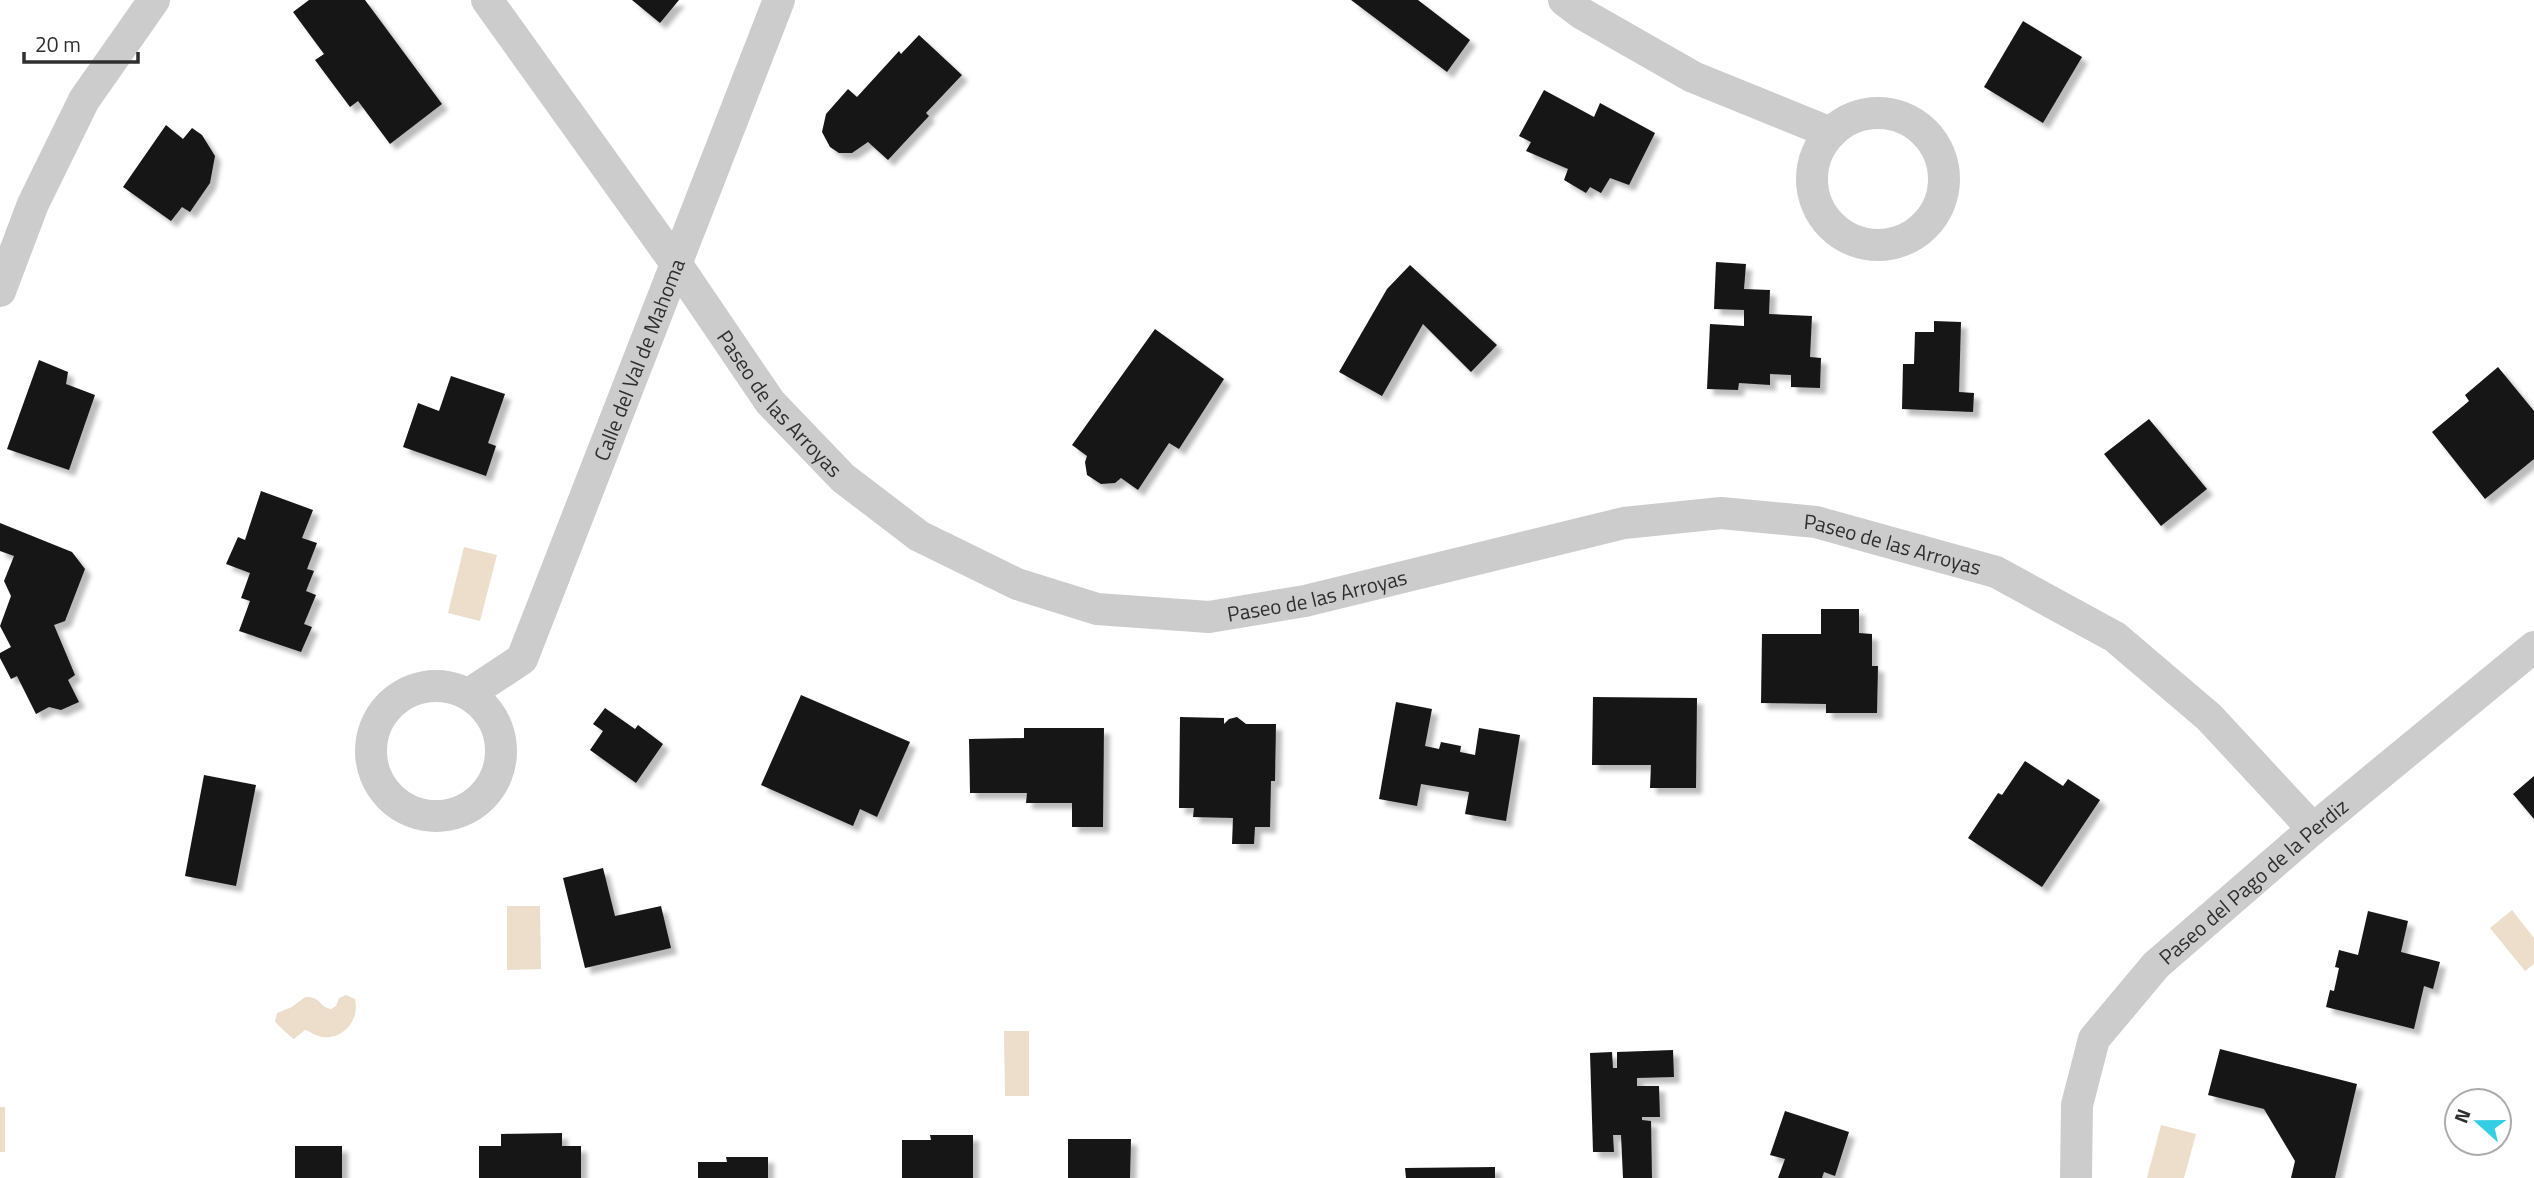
<svg xmlns="http://www.w3.org/2000/svg" width="2534" height="1178" viewBox="0 0 2534 1178" font-family="'Titillium Web',sans-serif">
	<style>
		.water { fill: #ecdeca }
		.building { fill: #161616; filter: url(#shadow) }
		.lines { fill: none; stroke-linecap: round; stroke-linejoin: round }
		.minor { stroke: #ccc; stroke-width: 32 }
		.labels { text-anchor: middle; dominant-baseline: central; stroke-width: 7; stroke-linejoin: round; paint-order: stroke }
		.street-label { font-size: 21px; fill: #2f2f2f; stroke: #fff }
	</style>
	<defs>
		<filter id="shadow"><feDropShadow dx="6" dy="6" stdDeviation="2" flood-color="#0004"/></filter>
	</defs>
	<rect width="100%" height="100%" fill="#fff"/>
	<!-- water -->
	<g class="water">
		<polygon points="464,547 497,555 480,621 448,613"/>
		<polygon points="507,906 540,906 541,969 507,970"/>
		<polygon points="2512,910 2534,938 2534,964 2525,971 2490,928"/>
		<path d="M346,995l9,4c5,20 -11,41 -33,38 -6,-1 -11,-5 -17,-7l-11,9c-1,0 -18,-15 -19,-18l2,-8 15,-6 13,-10c16,-1 14,10 26,12l5,-3 3,-8z"/>
		<polygon points="1004,1031 1029,1031 1029,1096 1005,1096"/>
		<rect x="0" y="1107" width="5" height="45"/>
		<polygon points="2161,1125 2196,1134 2184,1178 2147,1178"/>
	</g>
	<!-- building -->
	<g class="building">
		<polygon points="309,0 365,0 442,104 390,144 358,101 350,107 315,60 324,54 293,12"/>
		<polygon points="632,0 679,0 660,23"/>
		<polygon points="1351,0 1418,0 1470,40 1447,72"/>
		<polygon points="2023,21 2082,57 2043,123 1984,87"/>
		<polygon points="919,35 962,75 926,113 929,116 888,160 868,142 852,153 839,153 830,147 822,132 826,114 848,89 857,97 899,51 901,54"/>
		<polygon points="1544,90 1594,117 1600,103 1655,133 1629,185 1610,178 1601,193 1590,187 1586,193 1564,180 1568,169 1526,151 1531,142 1519,136"/>
		<polygon points="166,125 183,139 192,128 202,135 215,156 210,183 190,212 182,207 171,221 123,187"/>
		<polygon points="1716,262 1746,264 1744,289 1770,290 1769,314 1812,316 1810,357 1821,358 1820,388 1791,387 1791,375 1770,374 1770,385 1739,383 1738,390 1707,389 1710,324 1744,326 1744,310 1714,309"/>
		<polygon points="1410,265 1497,345 1471,372 1423,324 1382,396 1339,372 1387,289"/>
		<polygon points="1934,321 1961,322 1959,392 1974,393 1973,412 1902,409 1903,364 1914,364 1915,332 1934,332"/>
		<polygon points="1155,329 1224,379 1179,449 1169,443 1138,490 1121,478 1115,483 1101,484 1087,475 1085,462 1087,456 1072,445"/>
		<polygon points="39,360 68,372 66,384 95,395 69,470 7,449"/>
		<polygon points="2498,367 2534,411 2534,459 2485,499 2432,432 2469,401 2465,395"/>
		<polygon points="451,376 505,394 488,443 496,446 486,476 403,447 418,403 439,411"/>
		<polygon points="2149,419 2207,489 2161,526 2104,454"/>
		<polygon points="261,491 313,510 302,538 317,543 307,569 314,571 306,591 316,595 304,624 312,627 301,652 239,631 250,601 241,598 250,573 226,564 238,537 245,540"/>
		<polygon points="0,523 72,552 85,569 65,621 54,625 75,675 68,680 79,702 61,710 49,707 36,714 17,676 11,679 0,658 0,653 11,647 0,626 11,596 4,581 14,556 0,551"/>
		<polygon points="1821,609 1859,609 1859,633 1872,634 1872,666 1878,666 1877,713 1826,713 1826,704 1761,703 1762,634 1821,634"/>
		<polygon points="801,695 910,742 877,817 860,809 853,826 761,785"/>
		<polygon points="1593,697 1697,698 1696,788 1650,788 1651,765 1592,765"/>
		<polygon points="1396,702 1432,709 1425,746 1439,749 1441,742 1461,746 1460,752 1475,755 1479,728 1520,735 1506,821 1465,814 1469,792 1421,784 1417,806 1379,799"/>
		<polygon points="605,708 635,729 638,725 663,744 636,783 590,750 603,731 593,724"/>
		<polygon points="1180,717 1224,718 1224,724 1229,719 1237,717 1246,724 1276,724 1275,781 1271,781 1270,827 1255,827 1254,844 1232,844 1233,818 1193,817 1194,808 1179,808"/>
		<polygon points="1024,728 1104,728 1103,827 1072,827 1072,803 1026,803 1027,793 970,793 969,739 1024,738"/>
		<polygon points="2025,761 2063,786 2068,779 2100,800 2042,887 1968,838 1998,793 2002,795"/>
		<polygon points="204,775 256,785 236,886 185,876"/>
		<polygon points="2534,776 2534,819 2513,794"/>
		<polygon points="603,868 615,916 661,906 671,948 585,968 563,878"/>
		<polygon points="2368,911 2408,921 2401,952 2440,962 2433,989 2424,986 2414,1029 2326,1007 2330,990 2334,991 2339,968 2335,967 2339,950 2358,955"/>
		<polygon points="2220,1049 2357,1084 2335,1178 2291,1178 2295,1161 2264,1109 2208,1095"/>
		<polygon points="1673,1050 1674,1077 1637,1078 1637,1086 1659,1086 1660,1117 1642,1117 1642,1120 1651,1121 1652,1178 1623,1178 1621,1135 1613,1135 1614,1152 1593,1152 1590,1053 1612,1052 1613,1068 1617,1068 1617,1052"/>
		<polygon points="1785,1111 1849,1132 1835,1176 1824,1172 1822,1178 1778,1178 1785,1159 1770,1155"/>
		<polygon points="562,1133 562,1146 581,1146 581,1178 479,1178 479,1146 501,1146 501,1134"/>
		<polygon points="930,1135 973,1135 973,1178 902,1178 902,1140 931,1140"/>
		<polygon points="1068,1139 1131,1139 1130,1178 1068,1178"/>
		<rect x="295" y="1146" width="47" height="32"/>
		<polygon points="726,1157 768,1157 768,1178 698,1178 698,1162 727,1162"/>
		<polygon points="1495,1167 1495,1178 1406,1178 1405,1168"/>
	</g>
	<g class="lines">
		<!-- minor -->
		<g class="minor">
			<path id="s1" d="M487,0l190,265 93,137 73,76 76,58 98,48 80,25 112,8 96,-16 319,-78 97,-10 95,9 180,50 119,65 94,80 104,112"/>
			<polyline points="1564,0 1581,13 1693,77 1831,133"/>
			<circle cx="1878" cy="179" r="66"/>
			<polyline points="0,291 33,204 84,100 154,0"/>
			<circle cx="436" cy="751" r="65"/>
			<path id="s2" d="M469,694l53,-35 257,-659"/>
			<path id="s3" d="M2076,1178l1,-73 17,-66 62,-74 157,-136 221,-182"/>
		</g>
	</g>
	<g class="labels">
		<!-- street labels -->
		<g class="street-label">
			<text stroke="none"><textPath href="#s2" startOffset="385">Calle del Val de Mahoma</textPath></text>
			<text stroke="none"><textPath href="#s1" startOffset="499">Paseo de las Arroyas</textPath></text>
			<text stroke="none"><textPath href="#s1" startOffset="1696">Paseo de las Arroyas</textPath></text>
			<text stroke="none"><textPath href="#s1" startOffset="1108">Paseo de las Arroyas</textPath></text>
			<text stroke="none"><textPath href="#s3" startOffset="366">Paseo del Pago de la Perdiz</textPath></text>
		</g>
	</g>
	<!-- north arrow -->
	<g transform="translate(2478 1122) rotate(291)"><circle r="33" fill="#ffffff" stroke="#acacac" stroke-width="2"/>
	<path d="M0-5L12 26L0 18L-12 26Z" fill="#34cee4"/>
	<text y="-10" font-size="19" font-weight="bold" text-anchor="middle" fill="#2f2f2f">N</text>
	</g>
	<!-- scale -->
	<path d="M24 52v10h114v-10" fill="none" stroke="#2f2f2f" stroke-width="3.5"/>
	<text x="35" y="52" font-size="21" fill="#2f2f2f" stroke="#ffffff" stroke-width="5" paint-order="stroke">20 m</text>
</svg>
